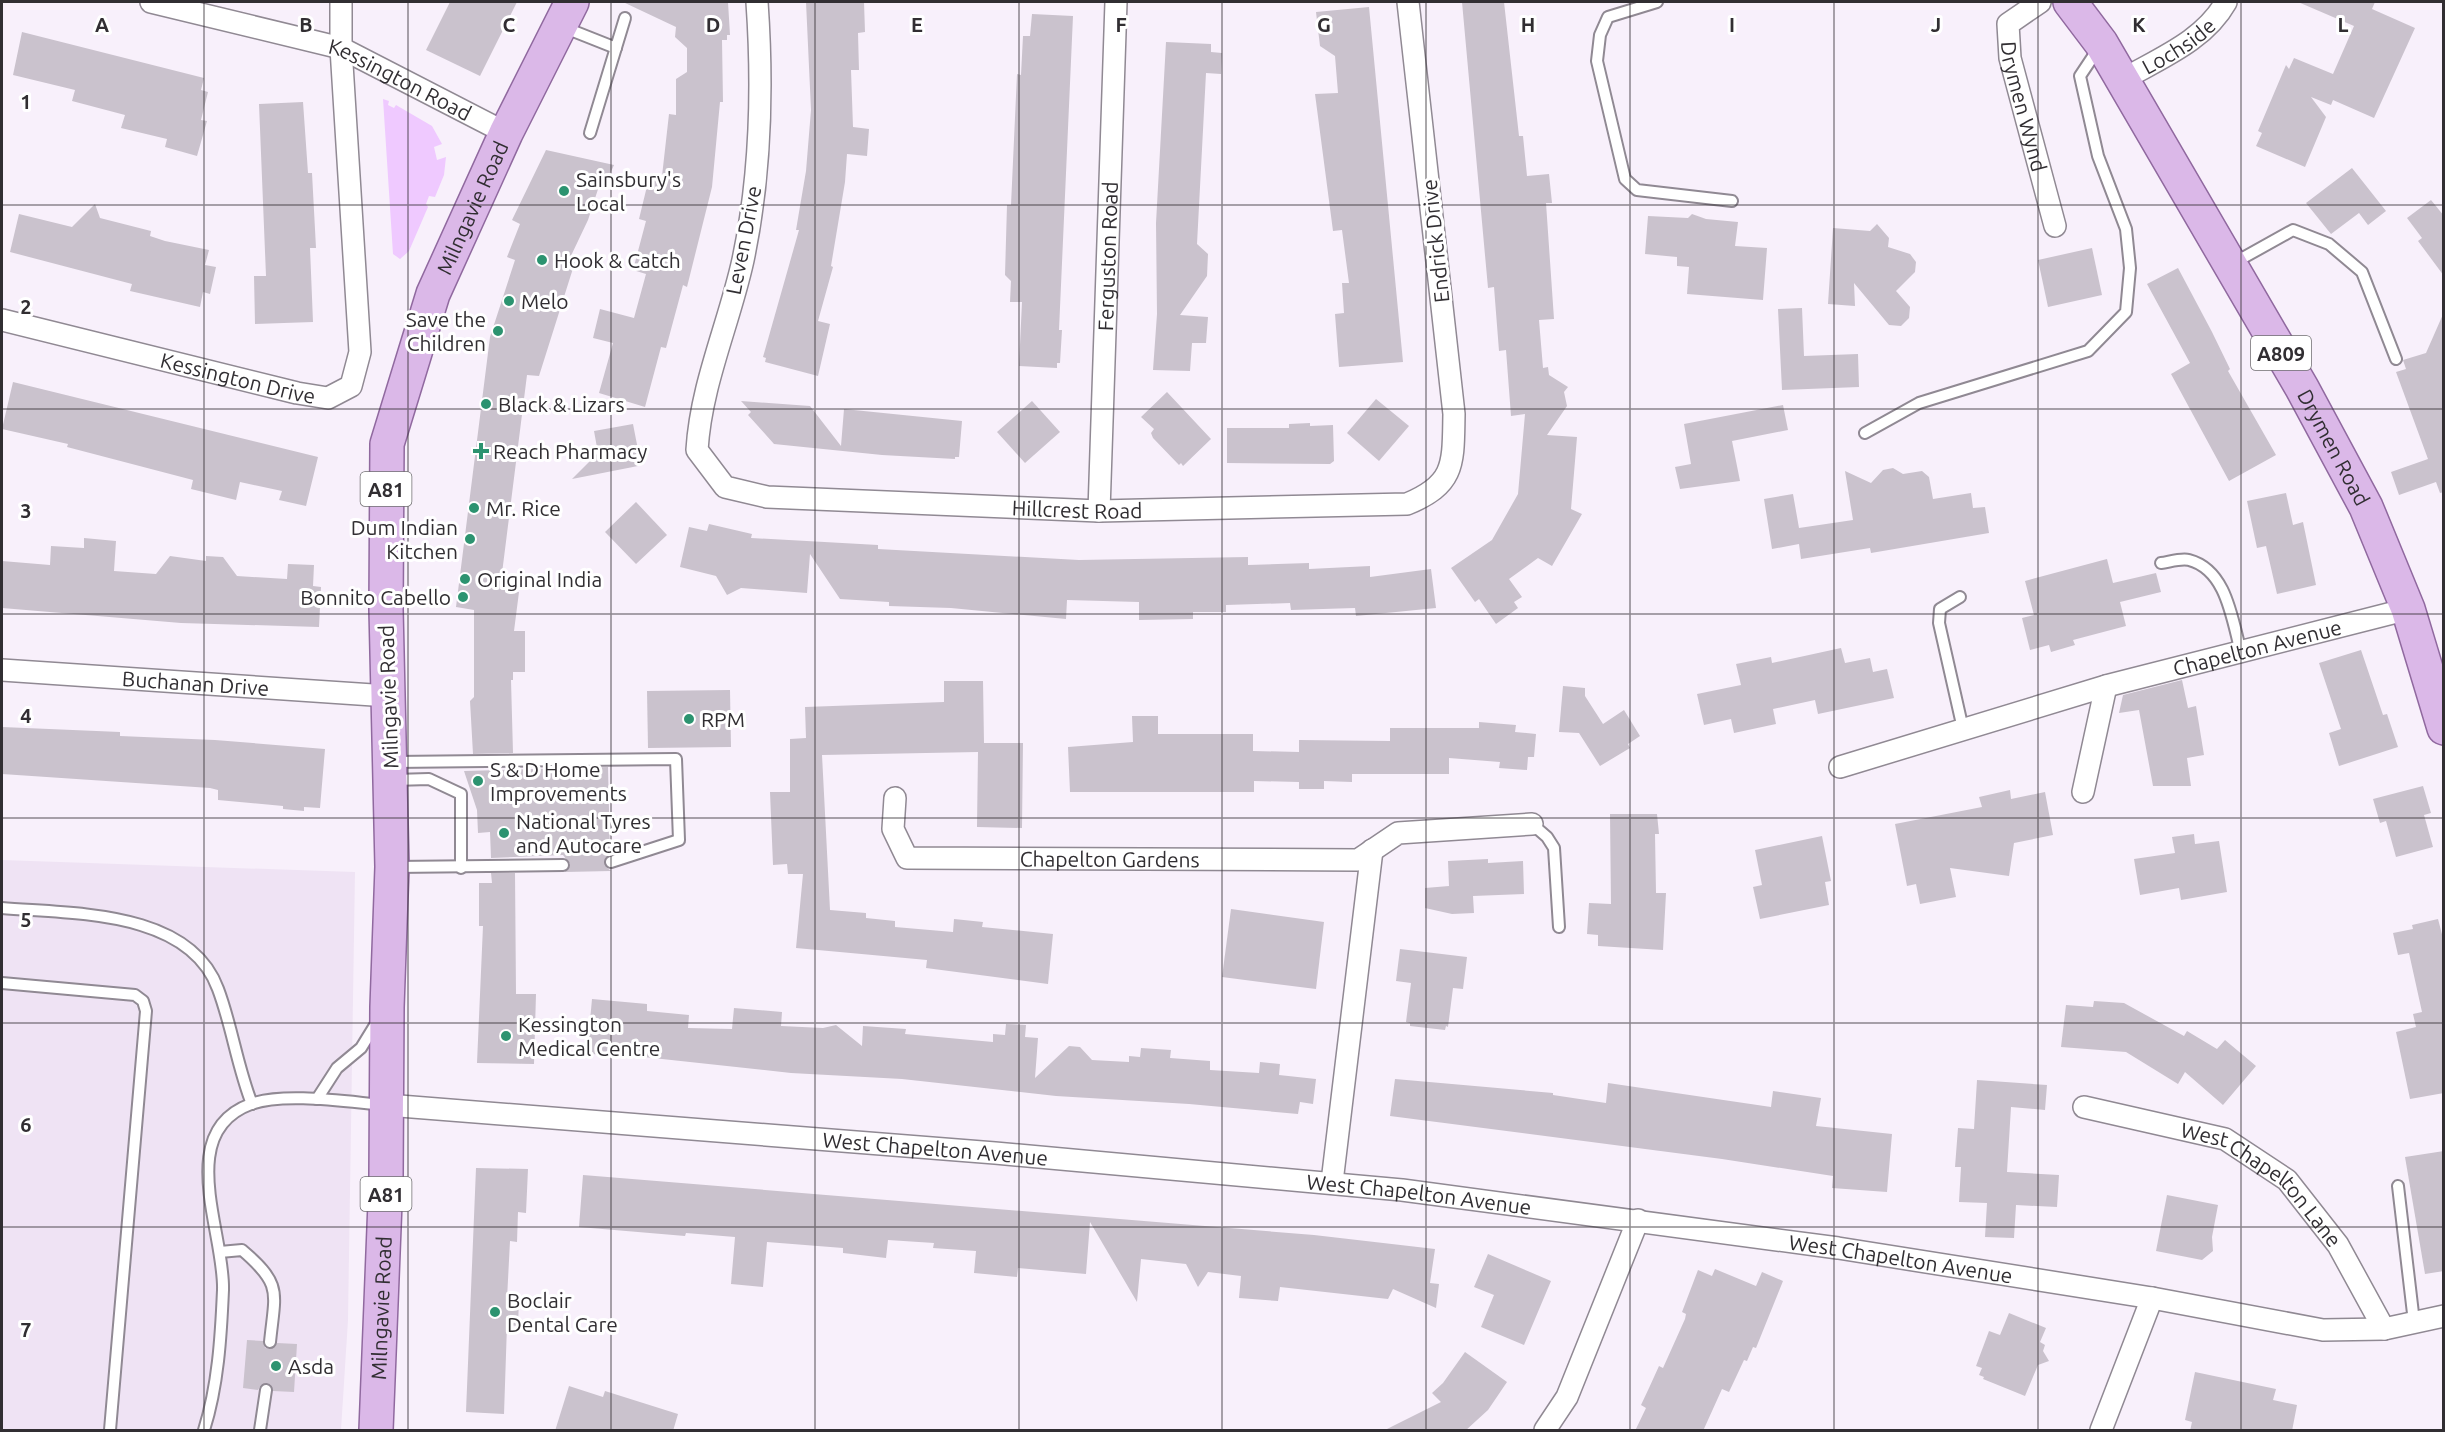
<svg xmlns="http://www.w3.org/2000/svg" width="2445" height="1432" viewBox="0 0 2445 1432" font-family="Ubuntu,sans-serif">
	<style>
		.built { fill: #efe3f4 }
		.green { fill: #efc9ff }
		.building { fill: #cac2cd }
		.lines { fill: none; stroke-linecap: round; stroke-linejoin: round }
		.lane-casing { stroke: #908993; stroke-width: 14 }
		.street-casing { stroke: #908993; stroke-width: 24 }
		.primary-casing { stroke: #90699f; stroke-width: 36 }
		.lane { stroke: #fff; stroke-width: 10 }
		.street { stroke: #fff; stroke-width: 21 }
		.primary { stroke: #dbb8e8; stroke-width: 33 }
		.grid { fill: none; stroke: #312e32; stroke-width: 1.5; stroke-opacity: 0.55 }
		.poi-dot { fill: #2c9370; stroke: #fff; stroke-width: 2 }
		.labels { text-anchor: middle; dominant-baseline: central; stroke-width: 6; stroke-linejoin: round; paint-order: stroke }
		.shield { fill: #fff; stroke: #6f6d70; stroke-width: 1.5 }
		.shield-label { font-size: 20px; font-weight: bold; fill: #312e32 }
		.street-label { font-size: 21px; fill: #312e32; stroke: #fff }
		.poi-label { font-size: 21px; fill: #312e32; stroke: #fff; text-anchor: start }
		.grid-label { font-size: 20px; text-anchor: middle; font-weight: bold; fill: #312e32; stroke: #fff; stroke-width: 6; stroke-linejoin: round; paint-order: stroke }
	</style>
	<rect width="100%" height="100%" fill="#f8f0fb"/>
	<!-- built -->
	<polygon class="built" points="2,860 355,872 348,1320 341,1430 2,1430"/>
	<!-- green -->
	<polygon class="green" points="383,99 389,101 388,105 394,108 396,105 432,126 442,144 434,147 437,160 446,157 444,175 435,197 429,196 426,204 428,207 409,251 400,259 393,254"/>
	<!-- building -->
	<g class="building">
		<polygon points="450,2 517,2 480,76 426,50"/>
		<polygon points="623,2 728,2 730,35 727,35 727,40 722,40 723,102 720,102 712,187 687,287 683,285 666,348 661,347 645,407 599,393 613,343 593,338 600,309 634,318 646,274 633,270 646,221 639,219 649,178 651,179 652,173 662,176 669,114 676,115 676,79 687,72 687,48 675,37 676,27"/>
		<polygon points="806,2 864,2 865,32 858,33 859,70 851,70 853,127 869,129 867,156 847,154 845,182 831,266 833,267 818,321 830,324 818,376 765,362 766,358 763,357 799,230 796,230 806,171 811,110"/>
		<polygon points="1462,2 1504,2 1519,136 1523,136 1527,176 1549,174 1552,203 1546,203 1554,319 1539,320 1543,368 1548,367 1549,375 1568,387 1564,392 1567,406 1547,435 1577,437 1571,509 1582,514 1552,566 1538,558 1509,579 1522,597 1514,602 1518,608 1496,624 1479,599 1475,602 1451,568 1492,540 1518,494 1525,414 1511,416 1506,350 1499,351 1494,287 1488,288"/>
		<polygon points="2298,2 2375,2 2372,9 2415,28 2374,118 2333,100 2331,105 2311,97 2326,117 2305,167 2256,146 2262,133 2258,131 2286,65 2289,69 2294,58 2333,74 2354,26"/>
		<polygon points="1369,7 1403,362 1339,367 1335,314 1344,313 1342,283 1349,283 1342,230 1333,231 1315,94 1338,93 1335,56 1320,46 1316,12"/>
		<polygon points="1032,14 1073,16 1059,330 1062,330 1060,363 1057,363 1057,368 1019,366 1022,302 1010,302 1011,281 1005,275 1007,205 1011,205 1017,74 1021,75 1023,36 1030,36"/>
		<polygon points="22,32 204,78 201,90 208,92 201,120 207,121 197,156 165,147 167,139 121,128 125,115 72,101 75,90 13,75"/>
		<polygon points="1166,42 1211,44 1211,52 1222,53 1221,74 1206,73 1197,244 1208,254 1207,276 1180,315 1208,317 1206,343 1192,343 1190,371 1153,370 1157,314 1156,223"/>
		<polygon points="303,102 308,173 312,173 316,248 310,248 313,322 255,324 254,276 266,276 259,104"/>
		<polygon points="546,150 614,165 605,185 600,183 588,220 569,260 575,262 539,376 527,375 500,589 519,592 514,631 525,631 525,672 513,672 513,680 511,680 513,753 473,754 470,701 474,697 474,610 456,607 490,337 515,260 507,257 520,224 512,220"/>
		<polygon points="2352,168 2386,211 2368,225 2359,213 2331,234 2306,203"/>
		<polygon points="2431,200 2444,216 2444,276 2418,241 2422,238 2407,218"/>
		<polygon points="95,204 100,218 151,231 150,236 165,241 209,250 205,265 216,267 210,294 203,292 200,307 130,291 132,284 10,252 19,214 72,227"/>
		<polygon points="1692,214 1706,219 1738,222 1735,246 1767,248 1763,300 1687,294 1689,267 1677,266 1677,257 1645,254 1648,216 1688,218"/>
		<polygon points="1877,224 1889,238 1888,247 1910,254 1916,262 1915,272 1896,291 1910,307 1909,318 1901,326 1889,325 1854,283 1855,306 1828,304 1833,228 1870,231"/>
		<polygon points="2092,248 2102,295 2048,307 2038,260"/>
		<polygon points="2178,268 2212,332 2230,369 2228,371 2276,455 2229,481 2171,374 2190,363 2147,284"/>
		<polygon points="1802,308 1804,356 1858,354 1859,387 1782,390 1778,309"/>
		<polygon points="2444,312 2444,492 2440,493 2436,482 2399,495 2391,472 2428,459 2396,372 2406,369 2403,360 2426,353"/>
		<polygon points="13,382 318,457 306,506 279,500 282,491 240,482 236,500 191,489 193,480 67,447 68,444 2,429"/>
		<polygon points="1167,392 1211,439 1183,466 1181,463 1179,465 1153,438 1151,433 1154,429 1141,417"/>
		<polygon points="1376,399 1409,426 1379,461 1347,433"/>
		<polygon points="741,401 810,406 841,446 844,409 962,421 959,457 955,457 955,459 882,455 774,444 748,415 751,412"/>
		<polygon points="1032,401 1060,432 1025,463 997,432"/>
		<polygon points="1783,405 1788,430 1732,441 1740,481 1680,489 1675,467 1691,464 1684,424"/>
		<polygon points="1310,423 1310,426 1333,425 1334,461 1330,464 1227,463 1227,428 1289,428 1289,424"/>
		<polygon points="633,424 640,460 637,461 638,466 572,479 598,453 594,431"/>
		<polygon points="1893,468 1903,474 1922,471 1929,477 1933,499 1971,493 1973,508 1985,507 1989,533 1871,553 1870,548 1801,559 1799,544 1772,549 1764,499 1793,494 1799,528 1853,520 1845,471 1871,483 1883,470"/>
		<polygon points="2286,493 2293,525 2303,522 2316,585 2277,594 2266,546 2257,548 2247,501"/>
		<polygon points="636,502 667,535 636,564 605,532"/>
		<polygon points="709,524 752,534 751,538 878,545 878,549 1079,560 1248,557 1248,565 1309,563 1309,569 1370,566 1370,577 1431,569 1436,608 1356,616 1355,608 1291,610 1290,603 1226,605 1226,612 1193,612 1193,619 1139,620 1139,602 1067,600 1066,619 951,608 889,606 889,602 840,599 810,554 807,593 741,588 727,595 716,576 680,567 689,527 707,531"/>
		<polygon points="84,538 116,541 114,571 156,574 170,556 206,561 206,556 223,557 237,576 287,579 288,564 314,565 313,586 321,587 319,627 181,623 2,608 2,561 50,565 51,546 84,548"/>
		<polygon points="2107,559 2113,583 2156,573 2161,592 2120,602 2126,626 2073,640 2075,645 2051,652 2049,645 2030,650 2022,618 2034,615 2025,581"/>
		<polygon points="1841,648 1845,663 1870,658 1873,672 1887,669 1894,698 1818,714 1815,700 1773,709 1776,724 1734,733 1731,719 1704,725 1697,694 1741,685 1736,664 1771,657 1772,663"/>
		<polygon points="2361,650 2383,715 2387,714 2398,747 2339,766 2329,733 2341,729 2319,663"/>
		<polygon points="2182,680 2188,708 2196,706 2204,755 2187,758 2191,786 2153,786 2139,710 2119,713 2123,695"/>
		<polygon points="944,681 983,681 984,743 1023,743 1022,828 977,827 978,752 822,755 830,910 866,913 866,918 895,921 895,927 953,932 954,919 983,922 982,927 1053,934 1048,984 926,968 927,960 796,948 803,874 788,874 787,864 773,865 770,792 790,792 790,739 806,738 805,707 944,702"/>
		<polygon points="1563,686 1585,688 1585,696 1603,724 1624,710 1640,736 1628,744 1630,748 1600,766 1579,733 1559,732"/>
		<polygon points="730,690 731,747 648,748 647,691"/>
		<polygon points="1132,716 1158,716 1158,734 1253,734 1253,751 1299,752 1299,740 1390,741 1390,728 1479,728 1479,722 1516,725 1515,732 1536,734 1534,757 1528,757 1527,770 1499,768 1500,762 1449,758 1449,774 1352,774 1352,782 1324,781 1324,789 1299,789 1299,782 1254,781 1254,792 1070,792 1068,747 1133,742"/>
		<polygon points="2,727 120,732 120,736 215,740 325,749 320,808 304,807 304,811 283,809 283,806 218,800 218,790 210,788 2,774"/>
		<polygon points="608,767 610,854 604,861 606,867 611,871 565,872 570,864 563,855 491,858 490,832 478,833 477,810 464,771"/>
		<polygon points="2423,786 2431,813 2424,815 2433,847 2396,857 2386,821 2380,823 2373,799"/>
		<polygon points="2010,790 2011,799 2045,792 2053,835 2014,843 2009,876 1950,868 1956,897 1920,904 1916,884 1907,886 1895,824 1982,807 1979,797"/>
		<polygon points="1610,814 1657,814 1659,834 1655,834 1656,893 1666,893 1663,950 1598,946 1598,935 1587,934 1589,903 1611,904"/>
		<polygon points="2194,834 2195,844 2219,841 2227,892 2181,900 2179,888 2140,895 2134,859 2175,853 2172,837"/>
		<polygon points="1822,836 1831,881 1825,882 1829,905 1760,919 1753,887 1762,885 1755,850"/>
		<polygon points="1488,859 1488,863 1523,861 1524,894 1473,896 1474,913 1452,914 1425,908 1425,888 1449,886 1448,861"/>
		<polygon points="491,873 515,873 516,994 536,994 534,1064 477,1063 483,926 479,926 479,883 492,883"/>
		<polygon points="1231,909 1324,922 1316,989 1222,977"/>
		<polygon points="2438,919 2444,942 2444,1093 2410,1099 2396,1032 2416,1027 2413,1014 2422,1012 2409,953 2398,955 2393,933 2413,929 2412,925"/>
		<polygon points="1400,949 1467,957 1463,989 1453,988 1448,1027 1446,1026 1445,1030 1410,1026 1410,1023 1406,1022 1411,983 1396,981"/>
		<polygon points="592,999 647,1004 647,1011 689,1015 688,1028 732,1029 734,1008 782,1012 781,1026 823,1028 836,1025 862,1046 863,1026 906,1029 905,1034 993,1042 993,1034 1005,1035 1006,1024 1026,1025 1025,1037 1038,1038 1035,1078 1069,1046 1080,1047 1092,1060 1129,1062 1129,1056 1140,1057 1141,1048 1171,1050 1170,1058 1210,1061 1210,1070 1259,1073 1260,1062 1280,1064 1279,1075 1316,1079 1313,1104 1300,1102 1298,1114 1189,1104 1056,1096 902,1079 791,1073 625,1055 587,1054"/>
		<polygon points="2094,1001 2124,1003 2184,1036 2187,1031 2217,1049 2225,1040 2256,1066 2223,1105 2185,1072 2178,1084 2126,1052 2061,1047 2066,1005 2093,1007"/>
		<polygon points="1395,1079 1553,1093 1553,1095 1606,1103 1608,1083 1771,1107 1773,1091 1821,1098 1816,1126 1892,1134 1887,1192 1832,1188 1833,1176 1722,1159 1390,1116"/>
		<polygon points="1977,1080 2047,1085 2045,1110 2011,1107 2007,1172 2059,1175 2057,1207 2016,1205 2014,1238 1985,1237 1987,1203 1959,1202 1961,1167 1955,1167 1958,1128 1974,1129"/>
		<polygon points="2444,1151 2444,1271 2425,1274 2405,1157"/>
		<polygon points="476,1168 528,1169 526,1213 518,1212 517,1242 510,1241 507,1299 519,1299 518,1326 507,1325 504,1414 466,1412"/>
		<polygon points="583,1175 1314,1235 1435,1249 1430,1283 1439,1284 1436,1308 1393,1289 1388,1299 1280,1287 1278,1301 1239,1298 1241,1276 1208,1272 1198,1287 1186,1264 1141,1259 1137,1302 1090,1222 1086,1274 1018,1268 1017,1277 974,1273 976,1251 933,1248 934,1243 888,1240 886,1258 843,1253 843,1248 767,1242 763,1287 731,1284 735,1237 686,1233 685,1236 579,1227"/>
		<polygon points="2167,1195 2218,1205 2212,1237 2213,1251 2202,1260 2156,1251"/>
		<polygon points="1488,1254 1551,1281 1524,1345 1481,1327 1494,1295 1474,1287"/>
		<polygon points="1715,1269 1756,1286 1762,1272 1783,1281 1756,1348 1753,1347 1747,1361 1744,1360 1729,1392 1722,1389 1703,1431 1635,1431 1646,1408 1641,1405 1649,1388 1659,1366 1663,1368 1685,1319 1686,1314 1682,1312 1698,1270 1712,1276"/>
		<polygon points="2009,1313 2046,1328 2040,1342 2045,1345 2043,1351 2049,1361 2038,1365 2025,1396 1983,1379 1984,1377 1979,1375 1982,1368 1976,1366 1989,1331 2000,1335"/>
		<polygon points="247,1340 263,1341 265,1348 270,1349 277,1343 297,1344 294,1392 273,1391 271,1385 267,1383 261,1385 258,1390 243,1388"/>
		<polygon points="1465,1352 1507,1382 1488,1410 1465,1431 1383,1431 1441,1402 1432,1393 1443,1383"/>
		<polygon points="2195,1372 2276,1389 2273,1400 2297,1405 2292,1431 2190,1431 2192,1422 2185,1420"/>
		<polygon points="569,1386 603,1397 605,1391 678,1414 673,1431 555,1431"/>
	</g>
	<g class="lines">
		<defs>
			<g id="lane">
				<polyline points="1657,2 1608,17 1600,35 1597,61 1625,179 1637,190 1732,201"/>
				<polyline points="563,27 616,48"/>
				<polyline points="590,133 625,18"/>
				<polyline points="2232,264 2293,230 2329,244 2362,272 2396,359"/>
				<polyline points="1865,433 1919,403 2088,351 2126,312 2130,268 2126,229 2098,156 2080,76 2098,49"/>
				<path d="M2161,563c8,-1 20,-5 28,-3 38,10 43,60 52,92"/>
				<polyline points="1960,597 1940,609 1939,623 1963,729"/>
				<polyline points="394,762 676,759 679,840 611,862"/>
				<polyline points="394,780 429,779 461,794 461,868"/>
				<polyline points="1532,824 1547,837 1554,848 1559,927"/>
				<polyline points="395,867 563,865"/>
				<path d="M2,908c68,6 187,1 216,81 14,37 19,77 34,115"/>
				<polyline points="2,983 135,995 143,1001 146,1011 110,1430"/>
				<polyline points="317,1099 337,1068 361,1048 377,1022"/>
				<polyline points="2398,1186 2414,1322"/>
				<path d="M220,1252l22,-2c41,35 33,42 28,92"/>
				<path d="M204,1430c14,-44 17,-93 19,-140 2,-57 -49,-158 28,-186 33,-12 97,-2 133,1"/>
				<polyline points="260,1430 266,1390"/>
			</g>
			<g id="street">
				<path id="s1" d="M151,2l190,46 165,85"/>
				<path id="s2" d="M757,2c6,86 4,173 -14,258 -14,64 -42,124 -46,190l28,37 42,10 332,14 308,-7c49,-20 46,-41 47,-90l-46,-412"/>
				<path id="s3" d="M2040,2l-32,22 2,34 45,168"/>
				<path id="s4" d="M2122,80c38,-22 82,-39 104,-78"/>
				<path id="s5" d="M2,320l295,73 31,5 23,-12 9,-34 -19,-304v-46"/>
				<path id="s6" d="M1099,511l17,-509"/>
				<path id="s7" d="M2,670l386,26"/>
				<path id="s8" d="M1840,767l266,-81 302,-77"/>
				<polyline points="2083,792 2106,686"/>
				<path id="s9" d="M895,798l-2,31 14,29 451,2 40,-27 134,-9"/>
				<path id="s10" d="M387,1105l608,48 407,37 436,58 314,50 171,32 61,-1 60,-13"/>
				<path id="s11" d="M2084,1107l141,32 62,41 51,65 46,84"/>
				<polyline points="1332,1182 1372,850"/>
				<polyline points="1545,1430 1567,1397 1638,1220"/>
				<polyline points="2101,1430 2152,1298"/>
			</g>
			<g id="primary">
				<path id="s12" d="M2070,2l31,41 201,345 64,119 42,102 36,119"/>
				<path id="s13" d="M376,1430l10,-253 1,-170 5,-140 -6,-258 1,-165 46,-150 73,-161 66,-131"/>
			</g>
		</defs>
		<!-- lane casing -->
		<use href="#lane" class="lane-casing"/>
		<!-- street casing -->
		<use href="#street" class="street-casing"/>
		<!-- primary casing -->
		<use href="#primary" class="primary-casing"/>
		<!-- lane -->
		<use href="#lane" class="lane"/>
		<!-- street -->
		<use href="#street" class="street"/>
		<!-- primary -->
		<use href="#primary" class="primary"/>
	</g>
	<!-- grid -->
	<path class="grid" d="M204,2v1428M408,2v1428M611,2v1428M815,2v1428M1019,2v1428M1222,2v1428M1426,2v1428M1630,2v1428M1834,2v1428M2038,2v1428M2241,2v1428M2,205h2442M2,409h2442M2,614h2442M2,818h2442M2,1023h2442M2,1227h2442"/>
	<!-- markers -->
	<g class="poi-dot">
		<circle cx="564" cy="191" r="6"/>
		<circle cx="542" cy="260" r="6"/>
		<circle cx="509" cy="301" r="6"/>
		<circle cx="498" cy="331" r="6"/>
		<circle cx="486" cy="404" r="6"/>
		<path d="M478 442h6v6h6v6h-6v6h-6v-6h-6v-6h6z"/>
		<circle cx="474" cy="508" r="6"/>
		<circle cx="470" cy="539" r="6"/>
		<circle cx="465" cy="579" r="6"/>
		<circle cx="463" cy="597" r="6"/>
		<circle cx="689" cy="719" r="6"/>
		<circle cx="478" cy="781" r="6"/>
		<circle cx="504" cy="833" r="6"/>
		<circle cx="506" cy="1036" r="6"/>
		<circle cx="495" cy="1312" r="6"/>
		<circle cx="276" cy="1366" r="6"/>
	</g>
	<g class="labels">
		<!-- shield labels -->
		<g class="shield">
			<rect x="2251" y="336" width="60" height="34" rx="4.5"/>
			<rect x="360.5" y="472" width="51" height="34" rx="4.5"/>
			<rect x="360.5" y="1177" width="51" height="34" rx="4.5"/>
		</g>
		<g class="shield-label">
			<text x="2281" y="353">A809</text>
			<text x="386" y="489">A81</text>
			<text x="386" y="1194">A81</text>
		</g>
		<!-- street labels -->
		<g class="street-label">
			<text stroke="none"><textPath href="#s4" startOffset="66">Lochside</textPath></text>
			<text stroke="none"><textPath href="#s1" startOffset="262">Kessington Road</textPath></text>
			<text stroke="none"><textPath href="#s3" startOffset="123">Drymen Wynd</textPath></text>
			<text stroke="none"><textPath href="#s13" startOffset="1238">Milngavie Road</textPath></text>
			<text transform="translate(743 240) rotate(-79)">Leven Drive</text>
			<text transform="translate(1435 241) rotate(-96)">Endrick Drive</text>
			<text stroke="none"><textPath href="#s6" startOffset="255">Ferguston Road</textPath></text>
			<text stroke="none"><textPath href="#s5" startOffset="243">Kessington Drive</textPath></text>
			<text stroke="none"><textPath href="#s12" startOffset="518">Drymen Road</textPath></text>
			<text stroke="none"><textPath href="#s2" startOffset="855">Hillcrest Road</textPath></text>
			<text stroke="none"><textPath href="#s8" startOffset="434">Chapelton Avenue</textPath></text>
			<text stroke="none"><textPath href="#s7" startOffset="194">Buchanan Drive</textPath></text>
			<text transform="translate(388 697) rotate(-92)">Milngavie Road</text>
			<text stroke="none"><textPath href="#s9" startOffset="266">Chapelton Gardens</textPath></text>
			<text stroke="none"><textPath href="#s10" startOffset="550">West Chapelton Avenue</textPath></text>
			<text stroke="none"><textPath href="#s11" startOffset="200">West Chapelton Lane</textPath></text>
			<text stroke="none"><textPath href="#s10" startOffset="1036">West Chapelton Avenue</textPath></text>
			<text stroke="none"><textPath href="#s10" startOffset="1522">West Chapelton Avenue</textPath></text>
			<text stroke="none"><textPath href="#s13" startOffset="122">Milngavie Road</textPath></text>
		</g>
		<!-- poi labels -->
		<g class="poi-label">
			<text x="576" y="179">Sainsbury's<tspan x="576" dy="24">Local</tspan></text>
			<text x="554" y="260">Hook &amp; Catch</text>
			<text x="521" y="301">Melo</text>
			<text x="486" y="319" text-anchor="end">Save the<tspan x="486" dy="24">Children</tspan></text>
			<text x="498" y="404">Black &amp; Lizars</text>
			<text x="493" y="451">Reach Pharmacy</text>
			<text x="486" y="508">Mr. Rice</text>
			<text x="458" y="527" text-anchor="end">Dum Indian<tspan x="458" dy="24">Kitchen</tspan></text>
			<text x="477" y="579">Original India</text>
			<text x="451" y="597" text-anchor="end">Bonnito Cabello</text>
			<text x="701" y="719">RPM</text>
			<text x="490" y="769">S &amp; D Home<tspan x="490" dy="24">Improvements</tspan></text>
			<text x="516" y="821">National Tyres<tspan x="516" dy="24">and Autocare</tspan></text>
			<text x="518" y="1024">Kessington<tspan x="518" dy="24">Medical Centre</tspan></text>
			<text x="507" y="1300">Boclair<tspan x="507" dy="24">Dental Care</tspan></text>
			<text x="288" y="1366">Asda</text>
		</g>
	</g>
	<g class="grid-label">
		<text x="102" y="32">A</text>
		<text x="306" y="32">B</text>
		<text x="509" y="32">C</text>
		<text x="713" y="32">D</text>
		<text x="917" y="32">E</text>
		<text x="1121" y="32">F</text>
		<text x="1324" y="32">G</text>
		<text x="1528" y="32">H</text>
		<text x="1732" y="32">I</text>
		<text x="1936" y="32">J</text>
		<text x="2139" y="32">K</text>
		<text x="2343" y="32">L</text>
		<text x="26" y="109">1</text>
		<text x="26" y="314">2</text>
		<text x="26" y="518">3</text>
		<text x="26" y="723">4</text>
		<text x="26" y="927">5</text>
		<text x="26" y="1132">6</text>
		<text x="26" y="1337">7</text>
	</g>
	<!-- border -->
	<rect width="2445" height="1432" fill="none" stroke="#312e32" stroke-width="6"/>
</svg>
